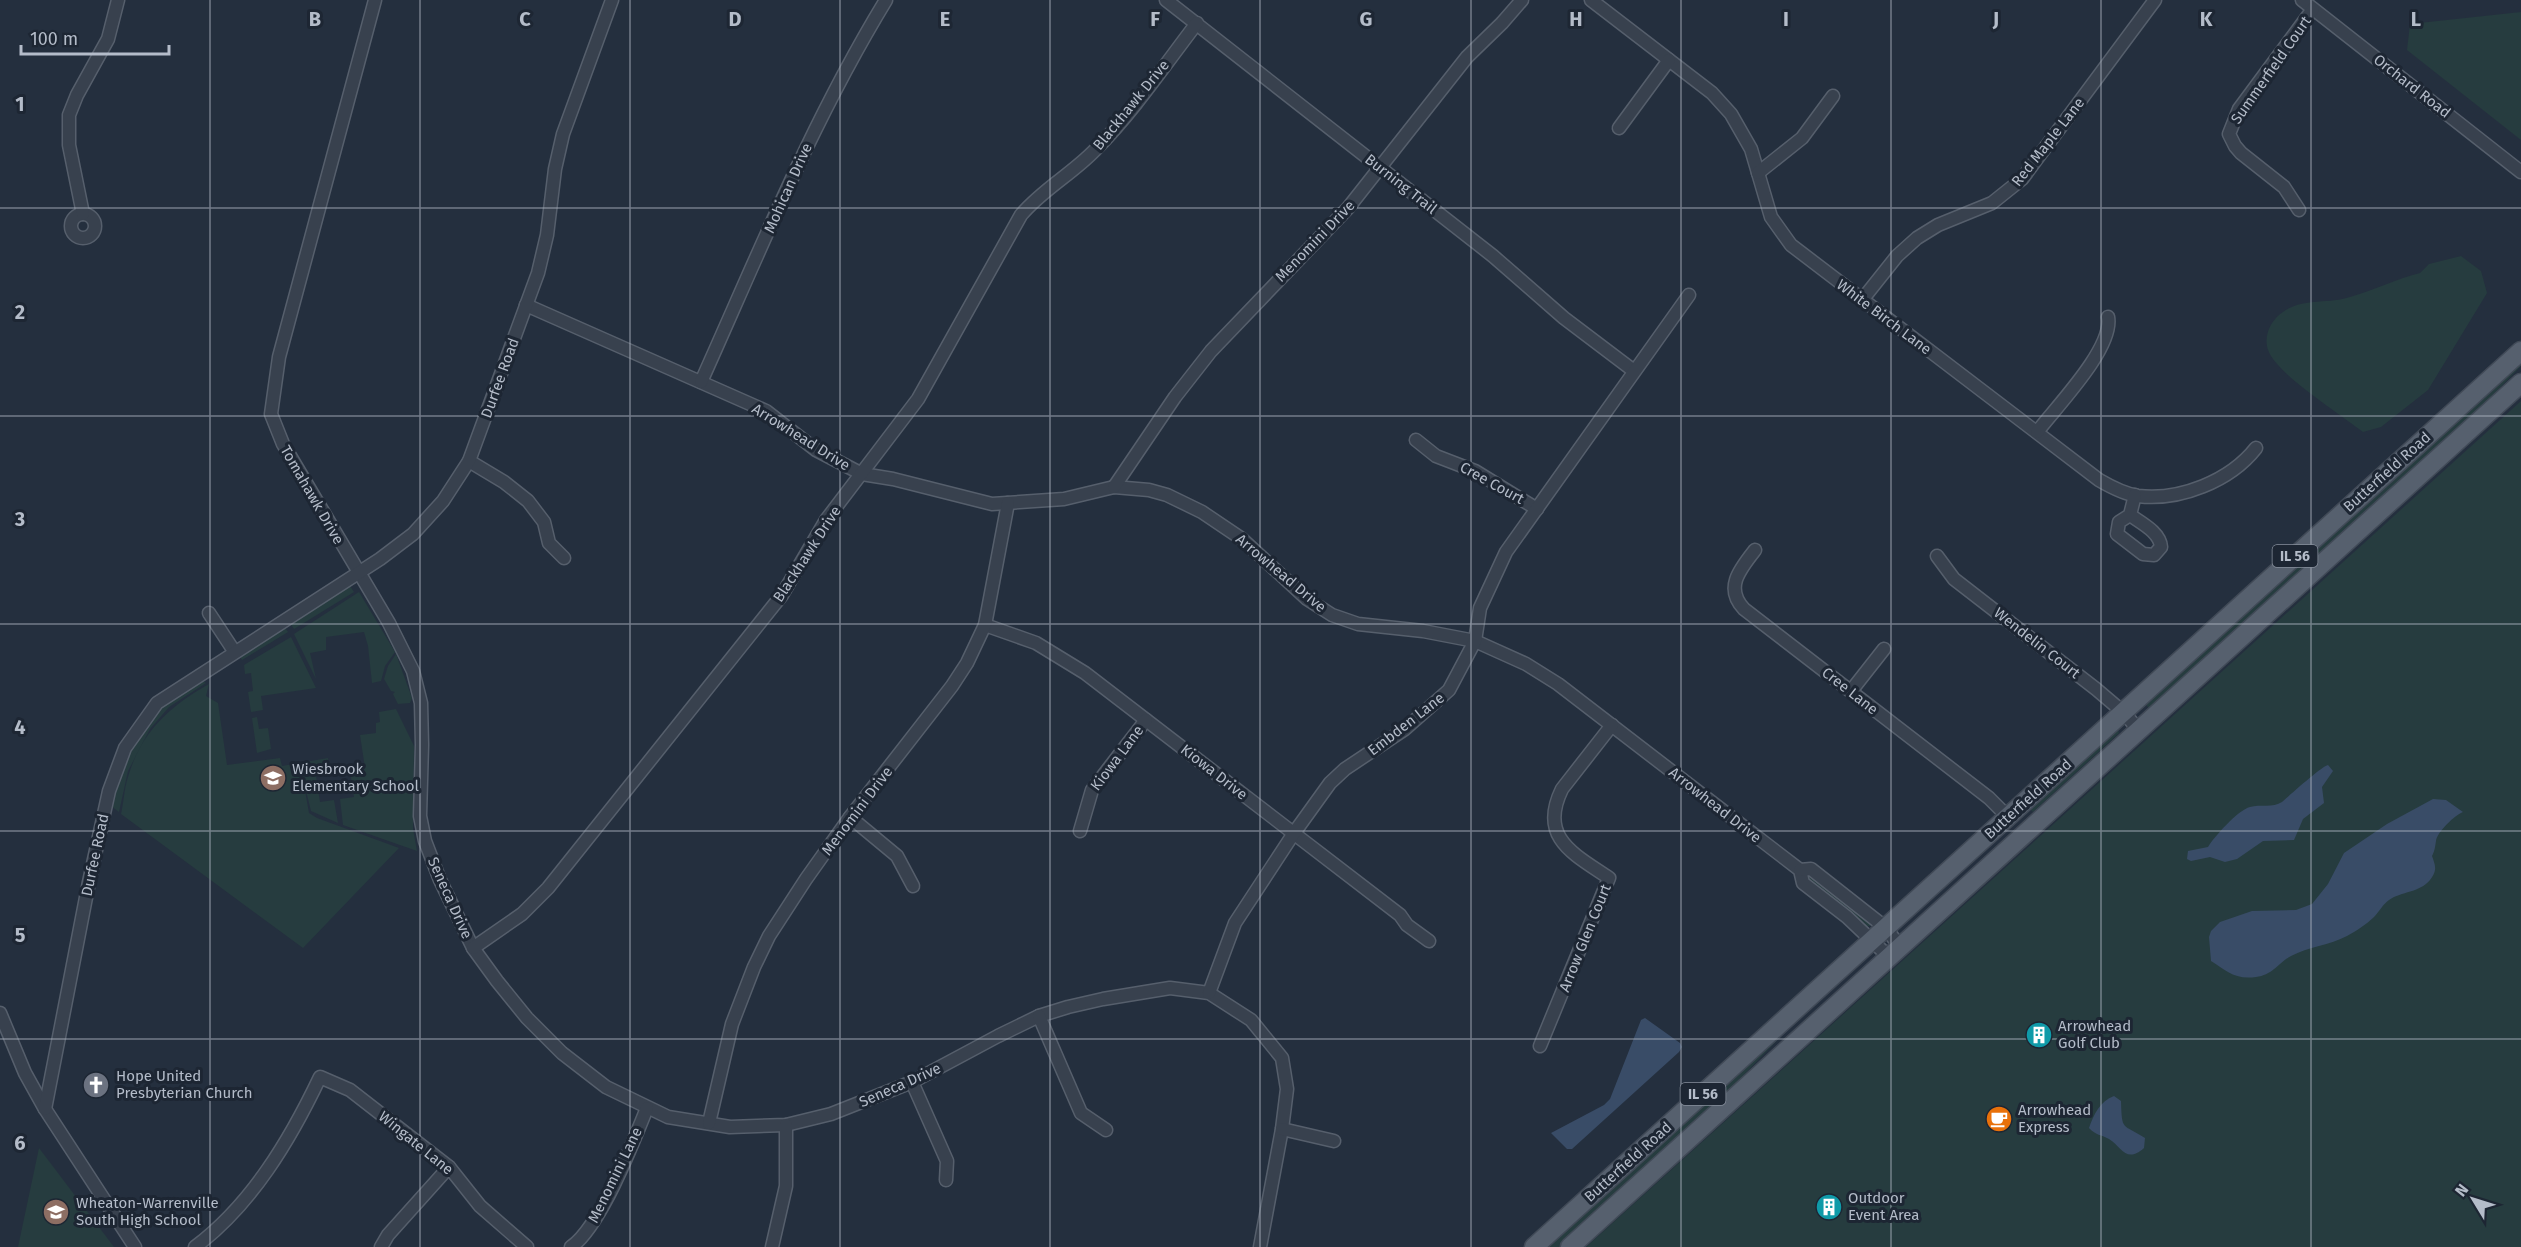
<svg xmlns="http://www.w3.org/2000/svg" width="2521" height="1247" viewBox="0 0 2521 1247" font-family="'Fira Sans',sans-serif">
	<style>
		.green { fill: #263c3f }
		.water { fill: #394c67 }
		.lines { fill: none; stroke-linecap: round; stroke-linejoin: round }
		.street-casing { stroke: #565f6c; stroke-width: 15 }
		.primary-casing { stroke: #414a57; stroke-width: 21 }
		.street { stroke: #38414e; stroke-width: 12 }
		.primary { stroke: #56606e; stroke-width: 18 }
		.grid { fill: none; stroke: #b4bcc9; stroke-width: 1.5; stroke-opacity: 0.55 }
		.labels { text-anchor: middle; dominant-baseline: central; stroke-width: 6; stroke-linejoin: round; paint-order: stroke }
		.shield { fill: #1d2633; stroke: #878f9c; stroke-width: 1.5 }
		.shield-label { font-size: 14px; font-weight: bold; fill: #b4bcc9 }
		.street-label { font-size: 15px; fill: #b4bcc9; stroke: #1d2633 }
		.poi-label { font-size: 15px; fill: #b4bcc9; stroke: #1d2633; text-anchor: start }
		.grid-label { font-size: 20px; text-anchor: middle; font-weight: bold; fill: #b4bcc9; stroke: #1d2633; stroke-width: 6; stroke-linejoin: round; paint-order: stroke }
	</style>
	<rect width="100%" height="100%" fill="#242f3e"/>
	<!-- green -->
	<g class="green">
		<polygon points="2521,12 2521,140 2407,50 2410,24"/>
		<path d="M2461,256l20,15 6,22 -59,97 -47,37 -18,5c-23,-18 -78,-53 -92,-76 -10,-15 -2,-35 12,-44 18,-14 47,-8 67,-15 24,-7 46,-18 70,-24l9,-9z"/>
		<polygon points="2521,359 2521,366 2450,439 2150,709 2145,704"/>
		<polygon points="2521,401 2521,1247 1586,1247"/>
		<polygon points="350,586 354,592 294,629 290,623"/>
		<polygon points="359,592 395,652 385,666 381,681 372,683 368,646 364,632 326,637 326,650 310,653 316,679 294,634"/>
		<polygon points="284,626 288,632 242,660 239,655"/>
		<polygon points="291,637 316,688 261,696 263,710 251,712 248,692 253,691 251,673 245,674 244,665"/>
		<polygon points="396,654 412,698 410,703 398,704 393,694 395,692 391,691 384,679 388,666"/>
		<path d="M199,679l7,4 -37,24 -19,22 -22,42 -9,41 -8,-6c8,-35 24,-73 50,-100 10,-10 26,-18 38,-27z"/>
		<path d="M209,684l-3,12 12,7 9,62 53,-7 2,8 46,-8 2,16 -14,2 4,26 14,-2 4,23 -27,-12 -8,-32 6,34 8,5 82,30 -96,100 -182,-134c3,-13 3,-25 7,-37 13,-45 42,-71 81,-93z"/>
		<polygon points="396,709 414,746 413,829 417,851 343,825 340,799 354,797 350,771 365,768 360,735 376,733 376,723 380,722 379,712"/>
		<polygon points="257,717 259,729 268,728 271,749 257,753 252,718"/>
		<polygon points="2118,729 2119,733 2033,812 2030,809 2073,766"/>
		<polygon points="1806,872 1871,921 1870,926 1866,926 1805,878"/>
		<polygon points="1798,1019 1703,1117 1561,1247 1543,1247"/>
		<polygon points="39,1148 114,1247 18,1247"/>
	</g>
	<!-- water -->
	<g class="water">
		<path d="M2328,765l5,6 -11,16 2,16 -21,16 -9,21 -31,1 -26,18 -12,3 -15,-5 -19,4 -4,-2 1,-8 20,-4c6,-10 30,-37 42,-40 10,-3 23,1 32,-5 8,-7 40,-36 46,-37z"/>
		<path d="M2433,799l13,1 17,12c-8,3 -26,20 -27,29 -1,6 -1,9 -4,15 3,9 6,14 -2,24 -11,13 -28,11 -41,20 -6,4 -10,12 -15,17 -7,7 -18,14 -27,19 -17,9 -39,11 -56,20 -13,7 -18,19 -35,21 -22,3 -30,-7 -45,-16l-2,-24 2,-6 9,-9 32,-11 44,-1 16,-6 16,-20 16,-31 43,-29z"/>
		<polygon points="1645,1018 1680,1043 1682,1047 1679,1052 1572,1149 1567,1149 1551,1133 1604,1105 1610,1099 1641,1020"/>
		<path d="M2114,1096l7,5c1,31 1,22 24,37l-1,10c-18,16 -22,-1 -35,-9 -7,-4 -14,-4 -20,-11 5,-14 11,-27 25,-32z"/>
	</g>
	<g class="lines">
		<defs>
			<g id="street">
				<polyline points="375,0 279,357 271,414 283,444 389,623 413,671 421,703 422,745 420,816 425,841 440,880 473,948 497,981 527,1018 562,1053 606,1087 668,1117 730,1127 786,1125 831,1114 912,1082 998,1036 1039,1016 1068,1007 1103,999 1170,988 1209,993 1251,1020 1282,1058 1287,1089 1282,1129 1260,1247"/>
				<polyline points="1166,0 1493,256 1564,318 1634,371"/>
				<path d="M1591,0l121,93 19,21 20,35 20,68 20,28 308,235c12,7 25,14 39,16 42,5 92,-15 118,-48"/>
				<polyline points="2302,0 2521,172"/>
				<polyline points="1619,128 1669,60"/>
				<polyline points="1758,173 1802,138 1833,96"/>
				<polyline points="2299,210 2284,187 2241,153 2235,146 2229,134 2239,109 2313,9"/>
				<circle cx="83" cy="226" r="12"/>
				<polyline points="83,214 69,145 69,115 77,95 108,39 118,0"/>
				<polyline points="1862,300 1897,256 1917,238 1938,225 1992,203 2022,179 2155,0"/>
				<polyline points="526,305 766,411 816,450 862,474 893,479 992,504 1064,499 1114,487 1149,490 1167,495 1202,512 1242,539 1307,599 1332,615 1358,624 1423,631 1475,641 1526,664 1558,684 1800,870 1803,883 1847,917 1889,957"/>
				<path d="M701,382c58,-129 111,-261 185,-382"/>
				<path d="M2037,432c19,-25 77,-84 71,-115"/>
				<polyline points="1416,440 1436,456 1475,471 1537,509"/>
				<polyline points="469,461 504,482 528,501 544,522 549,543 564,558"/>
				<polyline points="1114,487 1175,397 1211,351 1348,208 1467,57 1502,23 1522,0"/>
				<path d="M2130,515c11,8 30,17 31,32l-7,8 -11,-1 -26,-20 2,-12 11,-7 5,-20"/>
				<path d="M1755,550c-15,19 -31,38 -11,59l245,189 19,19"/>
				<polyline points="1937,556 1954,579 2096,689 2123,712 2139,730"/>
				<polyline points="209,613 234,651"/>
				<polyline points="985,625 1036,643 1085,673 1400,915 1407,925 1429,941"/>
				<polyline points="1851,691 1884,649"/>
				<polyline points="850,817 897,856 913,886"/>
				<polyline points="1080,831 1092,790 1146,720"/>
				<polyline points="1800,870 1811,869 1886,928 1900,947"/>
				<path d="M473,948l49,-34 26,-26 234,-293 44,-75 92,-121 103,-184c22,-26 51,-41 74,-65 38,-38 69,-84 102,-127"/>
				<polyline points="1209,993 1235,923 1294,833 1330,783 1345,769 1405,729 1449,690 1475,641 1480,608 1506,552 1689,295"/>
				<polyline points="0,1013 25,1073 45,1109 135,1247"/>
				<polyline points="1039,1016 1081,1113 1106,1130"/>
				<path d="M1540,1046l69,-168c-35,-24 -71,-40 -47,-89l50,-64"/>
				<polyline points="912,1082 947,1161 946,1180"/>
				<polyline points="45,1109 89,882 109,791 125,748 157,703 380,559 413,534 443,501 469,461 538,273 547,235 555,169 563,134 612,0"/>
				<polyline points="709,1123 732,1024 754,967 769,936 806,879 850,817 952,686 967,663 985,625 1008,503"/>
				<polyline points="1282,1129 1334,1141"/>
				<path d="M195,1247c57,-43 95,-107 125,-170l30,13 99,77 31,39 47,41"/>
				<polyline points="381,1247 388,1235 449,1167"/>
				<path d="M571,1247c29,-20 62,-104 76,-139"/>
				<polyline points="772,1247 786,1186 786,1125"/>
			</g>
			<g id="primary">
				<polyline points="1534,1247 2521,351"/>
				<polyline points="1570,1247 2521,383"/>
			</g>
		</defs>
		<!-- street casing -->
		<use href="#street" class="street-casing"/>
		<!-- primary casing -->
		<use href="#primary" class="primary-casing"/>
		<!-- street -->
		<use href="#street" class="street"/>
		<!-- primary -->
		<use href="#primary" class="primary"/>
	</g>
	<!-- grid -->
	<path class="grid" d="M210,0v1247M420,0v1247M630,0v1247M840,0v1247M1050,0v1247M1260,0v1247M1471,0v1247M1681,0v1247M1891,0v1247M2101,0v1247M2311,0v1247M0,208h2521M0,416h2521M0,624h2521M0,831h2521M0,1039h2521"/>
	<!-- icons -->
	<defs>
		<symbol id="school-disc" viewBox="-11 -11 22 22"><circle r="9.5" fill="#8d6e63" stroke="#1d2633"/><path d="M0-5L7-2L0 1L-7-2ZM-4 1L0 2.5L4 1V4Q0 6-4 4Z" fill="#fff"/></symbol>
		<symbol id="building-disc" viewBox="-11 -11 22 22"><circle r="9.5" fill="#0f9aa8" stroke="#1d2633"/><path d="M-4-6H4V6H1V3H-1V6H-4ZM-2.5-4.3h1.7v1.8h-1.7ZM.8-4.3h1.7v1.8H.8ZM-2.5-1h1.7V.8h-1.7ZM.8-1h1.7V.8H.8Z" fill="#fff"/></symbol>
		<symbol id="church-disc" viewBox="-11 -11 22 22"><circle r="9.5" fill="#6b7280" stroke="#1d2633"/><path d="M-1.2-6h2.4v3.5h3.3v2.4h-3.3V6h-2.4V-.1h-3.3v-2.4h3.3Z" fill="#fff"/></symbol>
		<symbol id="cafe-disc" viewBox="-11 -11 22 22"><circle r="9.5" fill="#e8710a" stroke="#1d2633"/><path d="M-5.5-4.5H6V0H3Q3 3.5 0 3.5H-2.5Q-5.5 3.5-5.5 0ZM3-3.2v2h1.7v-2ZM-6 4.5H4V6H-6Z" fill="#fff"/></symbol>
	</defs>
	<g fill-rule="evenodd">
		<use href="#school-disc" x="258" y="763" width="30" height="30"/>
		<use href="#building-disc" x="2024" y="1020" width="30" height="30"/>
		<use href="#church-disc" x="81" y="1070" width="30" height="30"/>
		<use href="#cafe-disc" x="1984" y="1104" width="30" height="30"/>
		<use href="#building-disc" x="1814" y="1192" width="30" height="30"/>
		<use href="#school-disc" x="41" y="1197" width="30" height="30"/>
	</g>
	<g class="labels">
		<!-- shield labels -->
		<g class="shield">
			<rect x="2272.5" y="545" width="45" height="22" rx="4.5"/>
			<rect x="1680.5" y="1083" width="45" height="22" rx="4.5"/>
		</g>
		<g class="shield-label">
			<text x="2295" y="556">IL 56</text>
			<text x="1703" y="1094">IL 56</text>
		</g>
		<!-- street labels -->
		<g class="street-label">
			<text transform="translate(2271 70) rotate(-55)">Summerfield Court</text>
			<text transform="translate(2412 86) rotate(38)">Orchard Road</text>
			<text transform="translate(1131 105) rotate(-51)">Blackhawk Drive</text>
			<text transform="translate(2048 142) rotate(-52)">Red Maple Lane</text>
			<text transform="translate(1401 184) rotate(38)">Burning Trail</text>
			<text transform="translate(788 188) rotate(-66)">Mohican Drive</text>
			<text transform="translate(1315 241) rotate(-46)">Menomini Drive</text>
			<text transform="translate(1884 317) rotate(37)">White Birch Lane</text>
			<text transform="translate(500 378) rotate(-70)">Durfee Road</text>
			<text transform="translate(801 437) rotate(32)">Arrowhead Drive</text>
			<text transform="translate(2387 472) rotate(-42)">Butterfield Road</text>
			<text transform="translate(1492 483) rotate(29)">Cree Court</text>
			<text transform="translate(312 495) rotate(60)">Tomahawk Drive</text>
			<text transform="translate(807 554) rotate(-57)">Blackhawk Drive</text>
			<text transform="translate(1281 573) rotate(40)">Arrowhead Drive</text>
			<text transform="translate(2037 643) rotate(38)">Wendelin Court</text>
			<text transform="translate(1850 691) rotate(38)">Cree Lane</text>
			<text transform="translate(1406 724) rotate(-38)">Embden Lane</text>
			<text transform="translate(1117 758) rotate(-53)">Kiowa Lane</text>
			<text transform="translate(1214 772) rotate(38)">Kiowa Drive</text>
			<text transform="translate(2028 799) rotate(-42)">Butterfield Road</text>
			<text transform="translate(1715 805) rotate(38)">Arrowhead Drive</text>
			<text transform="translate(857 811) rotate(-53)">Menomini Drive</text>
			<text transform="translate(95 855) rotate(-78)">Durfee Road</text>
			<text transform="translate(450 898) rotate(66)">Seneca Drive</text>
			<text transform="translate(1585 938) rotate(-68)">Arrow Glen Court</text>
			<text transform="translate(900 1085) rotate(-24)">Seneca Drive</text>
			<text transform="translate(416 1143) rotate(39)">Wingate Lane</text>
			<text transform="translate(1628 1162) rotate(-42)">Butterfield Road</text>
			<text transform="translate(615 1175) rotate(-64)">Menomini Lane</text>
		</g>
		<!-- poi labels -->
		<g class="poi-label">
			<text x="292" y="769">Wiesbrook<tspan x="292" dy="17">Elementary School</tspan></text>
			<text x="2058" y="1026">Arrowhead<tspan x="2058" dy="17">Golf Club</tspan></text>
			<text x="116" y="1076">Hope United<tspan x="116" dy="17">Presbyterian Church</tspan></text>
			<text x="2018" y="1110">Arrowhead<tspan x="2018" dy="17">Express</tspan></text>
			<text x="1848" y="1198">Outdoor<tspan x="1848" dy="17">Event Area</tspan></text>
			<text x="76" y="1203">Wheaton-Warrenville<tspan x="76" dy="17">South High School</tspan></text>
		</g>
	</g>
	<g class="grid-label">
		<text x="315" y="26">B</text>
		<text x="525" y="26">C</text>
		<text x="735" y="26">D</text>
		<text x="945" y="26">E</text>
		<text x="1155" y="26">F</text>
		<text x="1366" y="26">G</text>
		<text x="1576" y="26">H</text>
		<text x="1786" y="26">I</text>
		<text x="1996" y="26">J</text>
		<text x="2206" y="26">K</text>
		<text x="2416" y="26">L</text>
		<text x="20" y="111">1</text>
		<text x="20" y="319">2</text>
		<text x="20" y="526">3</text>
		<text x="20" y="734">4</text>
		<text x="20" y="942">5</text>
		<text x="20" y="1150">6</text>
	</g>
	<!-- north arrow -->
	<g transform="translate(2473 1199) rotate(308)" stroke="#1d2633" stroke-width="4.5" paint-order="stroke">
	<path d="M0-4.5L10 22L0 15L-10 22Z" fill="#b4bcc9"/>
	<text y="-9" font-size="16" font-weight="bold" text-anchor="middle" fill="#b4bcc9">N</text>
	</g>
	<!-- scale -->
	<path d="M21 45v9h148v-9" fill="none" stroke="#b4bcc9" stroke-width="3"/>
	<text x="30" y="45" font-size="18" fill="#b4bcc9" stroke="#1d2633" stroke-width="4.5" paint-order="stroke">100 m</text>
</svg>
